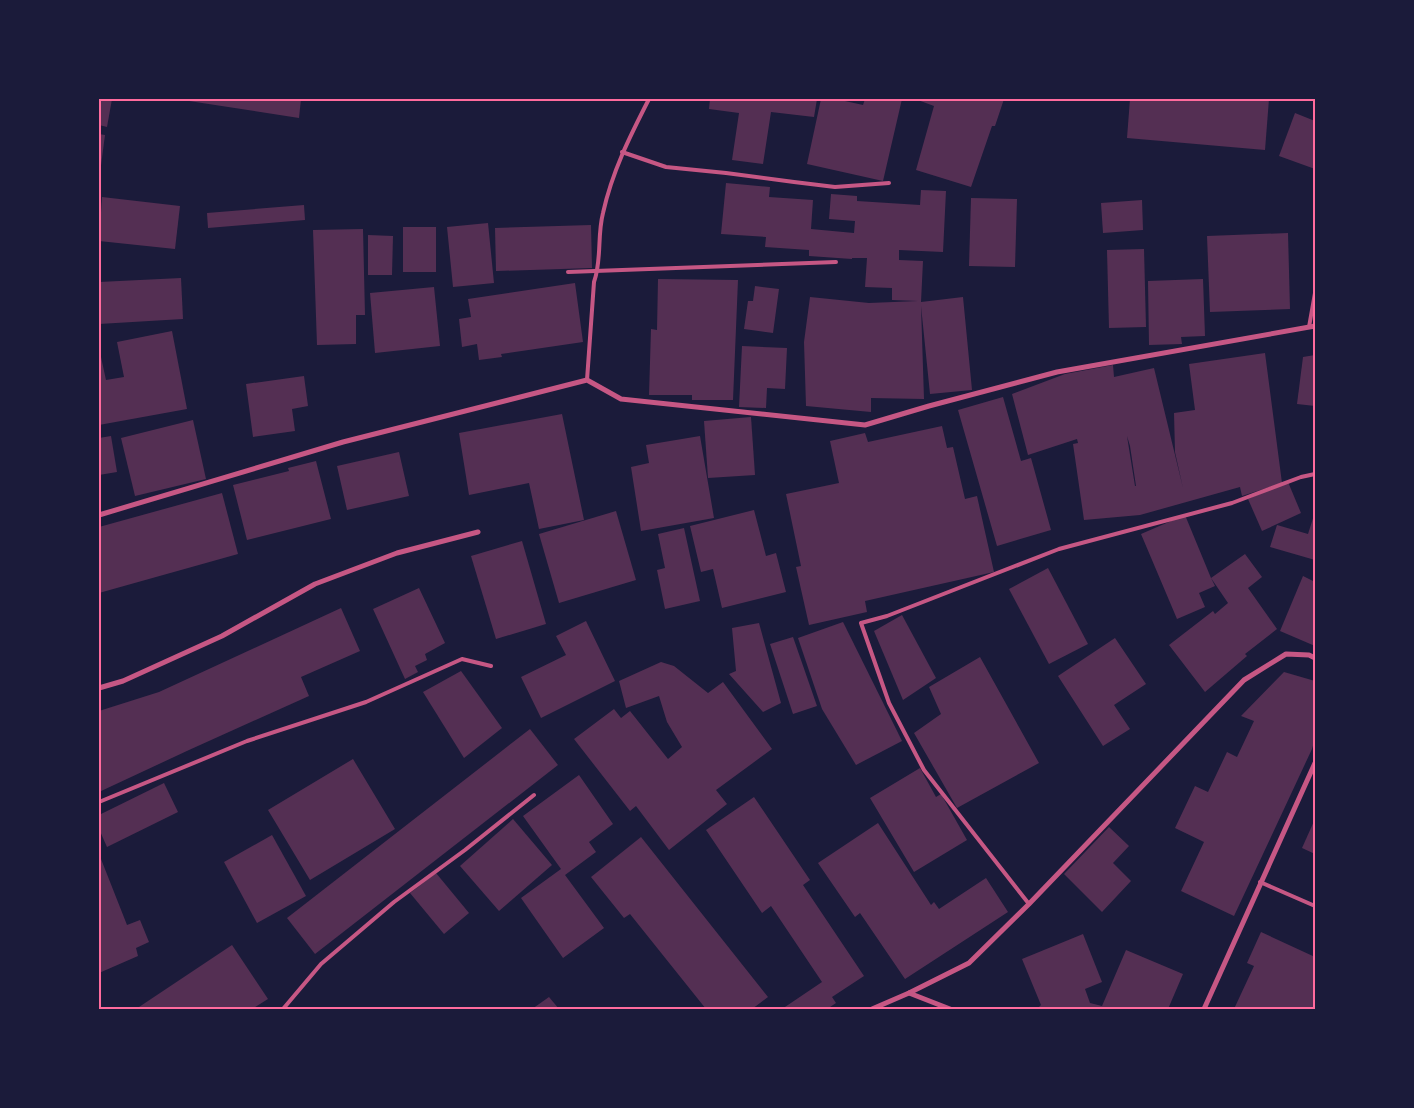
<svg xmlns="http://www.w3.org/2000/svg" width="1414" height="1108" viewBox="0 0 1414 1108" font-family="'Public Sans',sans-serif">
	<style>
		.building { fill: #542f53; fill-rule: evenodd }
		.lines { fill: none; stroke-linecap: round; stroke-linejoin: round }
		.service { stroke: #c65784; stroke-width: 4 }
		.minor { stroke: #c65784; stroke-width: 5 }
		.neatline { fill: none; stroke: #ff6b9d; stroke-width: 2 }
	</style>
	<rect width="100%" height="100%" fill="#1b1b3a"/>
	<!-- building -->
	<g class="building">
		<polygon points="99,99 112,99 107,127 99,125"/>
		<polygon points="176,99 301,99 299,118"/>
		<polygon points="710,99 817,99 814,117 771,112 763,164 732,160 739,113 709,109"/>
		<polygon points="821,99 836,99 863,105 865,99 902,99 883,181 807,164"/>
		<polygon points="915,99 1004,99 995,126 992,126 971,187 916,170 934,106"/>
		<polygon points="1130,99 1269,99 1265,150 1127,138"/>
		<polygon points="1295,113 1315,121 1315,169 1279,156"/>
		<polygon points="99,134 105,135 100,173 99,173"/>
		<polygon points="726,183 770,187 769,197 813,200 811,229 854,233 855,221 829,219 831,194 857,196 857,201 920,205 921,190 946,191 943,252 899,250 899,260 923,261 921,302 963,297 972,390 930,394 921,306 924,399 871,398 871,412 806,406 804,342 810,297 869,303 918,301 892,300 892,288 865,287 867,258 852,258 852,259 809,256 809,250 765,247 766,237 721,234"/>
		<polygon points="102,197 180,206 175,249 99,241"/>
		<polygon points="971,198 1017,199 1015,267 969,266"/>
		<polygon points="1142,200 1143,230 1103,233 1101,203"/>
		<polygon points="304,205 305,220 208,228 207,213"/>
		<polygon points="488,223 494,283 453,287 447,227"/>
		<polygon points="591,225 592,268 496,271 495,228"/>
		<rect x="403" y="227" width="33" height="45"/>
		<polygon points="363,229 365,315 356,315 356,344 317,345 313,230"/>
		<polygon points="1288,233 1290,309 1210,312 1207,236"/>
		<polygon points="368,235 393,236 392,275 368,275"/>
		<polygon points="1144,249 1146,327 1109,328 1107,250"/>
		<polygon points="181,278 183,319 99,324 99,282"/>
		<polygon points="658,279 738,280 733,400 692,400 692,395 649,395 651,329 657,330"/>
		<polygon points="1203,279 1205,336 1181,337 1182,344 1149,345 1148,281"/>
		<polygon points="575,283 583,342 501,354 502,357 479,360 477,344 462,347 459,319 471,317 468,299"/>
		<polygon points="755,286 779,289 773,333 744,329 748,301 753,301"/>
		<polygon points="434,287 440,346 375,353 370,293"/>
		<polygon points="172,331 187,409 99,425 99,357 101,357 106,380 124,377 117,342"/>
		<polygon points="742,346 787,348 785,389 767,388 766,408 739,407"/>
		<path d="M1265,353l17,130 -40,13 -2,-9 -100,28 -56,5 -11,-76 5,-1 -1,-4 -49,16 -16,-61 53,-20 48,-9 1,12 40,-9 29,120 -8,-36 -1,-39 21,-3 -6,-46zM1127,436l3,10 6,40h-1z"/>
		<polygon points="1315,355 1315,406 1297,404 1303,357"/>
		<polygon points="304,376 308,406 292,409 295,431 253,437 246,384"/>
		<polygon points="1003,397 1021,461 1031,458 1051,530 997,546 958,410"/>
		<polygon points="562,414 584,520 539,529 529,483 469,495 459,433"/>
		<polygon points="751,417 755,475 708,478 704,421"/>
		<polygon points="193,420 206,479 135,496 121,438"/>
		<polygon points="942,426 947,448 953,447 965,499 977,496 994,572 865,601 867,612 809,625 796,567 801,566 786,494 839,483 830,441 865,433 868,442"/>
		<polygon points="111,436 117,472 99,475 99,438"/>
		<polygon points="700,436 714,518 641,531 631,467 649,463 646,445"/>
		<polygon points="399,452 409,496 347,510 337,466"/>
		<polygon points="316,461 331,519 247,540 233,485 289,471 288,468"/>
		<polygon points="1288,482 1301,513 1262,531 1248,499"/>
		<polygon points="222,493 238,554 99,593 99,527"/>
		<polygon points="754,510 766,556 776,553 786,592 722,608 713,569 701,572 690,526"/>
		<polygon points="616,511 636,580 559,603 539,534"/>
		<polygon points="1315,512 1315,560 1270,547 1277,525 1308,534"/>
		<polygon points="1185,515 1211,578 1245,554 1262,577 1248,588 1277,629 1245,654 1247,656 1205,692 1169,645 1213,611 1215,614 1228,603 1211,578 1215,586 1199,593 1205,607 1177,619 1141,534"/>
		<polygon points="684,528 700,601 665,609 657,570 665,568 658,534"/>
		<polygon points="522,541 546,624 496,639 471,556"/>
		<polygon points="1048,568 1088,644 1049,664 1009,589"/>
		<polygon points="1303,576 1315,582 1315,646 1280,631"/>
		<polygon points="419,588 445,643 425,654 427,660 415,666 418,672 405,679 373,609"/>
		<polygon points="341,608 360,651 301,677 309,696 189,750 99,792 99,711 159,692"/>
		<polygon points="902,615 936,678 903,700 874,631"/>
		<polygon points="586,621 615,681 541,718 521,677 566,655 556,636"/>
		<polygon points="843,622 902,741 856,765 822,709 798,638"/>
		<polygon points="759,623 781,703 763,712 729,674 736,671 732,628"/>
		<polygon points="793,637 817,706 793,714 770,644"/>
		<polygon points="1115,638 1146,684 1114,705 1130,729 1103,746 1058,676"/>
		<polygon points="980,657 1039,763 957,808 914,733 941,714 929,687"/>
		<polygon points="661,662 674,666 708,693 723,682 772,749 716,790 727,804 669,850 636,806 630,811 574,739 614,709 621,718 630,711 668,759 682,747 667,722 659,696 626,708 619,681"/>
		<polygon points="461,671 502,728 464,758 423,692"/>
		<polygon points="1284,672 1315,681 1315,739 1312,749 1234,916 1181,891 1204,842 1175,828 1195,786 1208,792 1227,752 1237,757 1254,721 1241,716"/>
		<polygon points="530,729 558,765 315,954 287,918"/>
		<polygon points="353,759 395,829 310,880 268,810"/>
		<polygon points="920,768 936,797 941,794 967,840 914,872 870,798"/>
		<polygon points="579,775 613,824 589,842 596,852 565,875 604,928 563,958 521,898 561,869 523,816"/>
		<polygon points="164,783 178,812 107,847 99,829 99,815"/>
		<polygon points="754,797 810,880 803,885 864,976 832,997 836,1003 827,1009 782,1009 822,982 771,906 762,913 706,830"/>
		<polygon points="513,819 552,865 499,911 460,866"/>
		<polygon points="1315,819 1315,854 1302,848"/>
		<polygon points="878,823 931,905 934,902 939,909 986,878 1008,912 905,979 860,913 855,917 818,863"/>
		<polygon points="1109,827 1129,846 1113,863 1131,881 1102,912 1064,874"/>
		<polygon points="272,835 306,896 257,923 224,862"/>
		<polygon points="641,837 768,997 752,1009 706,1009 630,914 624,918 591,877"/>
		<polygon points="101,859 127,925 140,920 149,942 136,948 138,956 99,973 99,860"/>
		<polygon points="436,873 469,913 444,934 410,893"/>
		<polygon points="1261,932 1315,957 1315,1009 1234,1009 1254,966 1247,963"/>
		<polygon points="1083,934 1102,982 1085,989 1090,1003 1102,1006 1126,950 1183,974 1168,1009 1037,1009 1041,1005 1022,959"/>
		<polygon points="232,945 268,999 252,1009 136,1009"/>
		<polygon points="549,997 559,1009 532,1009"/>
	</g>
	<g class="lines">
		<!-- service -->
		<g class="service">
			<polyline points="622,152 666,167 726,173 794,182 835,187 889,183"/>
			<polyline points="568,272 836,262"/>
			<polyline points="1309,327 1315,293"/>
			<path d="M587,380l7,-98c8,-22 3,-46 9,-69 9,-41 27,-77 46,-114"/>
			<polyline points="99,802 247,741 366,702 462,659 491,666"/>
			<polyline points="1260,882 1315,906"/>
			<polyline points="1029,904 924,770 889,703 861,623 887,616 1059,549 1232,503 1301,477 1315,474"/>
			<polyline points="283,1009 321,964 394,902 465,850 534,795"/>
		</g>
		<!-- minor -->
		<g class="minor">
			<polyline points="99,515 343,442 587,380 621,399 865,425 929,406 1057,372 1315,326"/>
			<polyline points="99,688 123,681 222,636 315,584 397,553 478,532"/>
			<polyline points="909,993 950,1009"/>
			<polyline points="872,1009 909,993 969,963 1029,904 1244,680 1286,654 1309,655 1315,658"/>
			<polyline points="1204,1009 1315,763"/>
		</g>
	</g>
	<!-- border -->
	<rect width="1414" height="1108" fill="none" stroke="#1b1b3a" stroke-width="200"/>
	<rect x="100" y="100" width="1214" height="908" class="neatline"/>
</svg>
